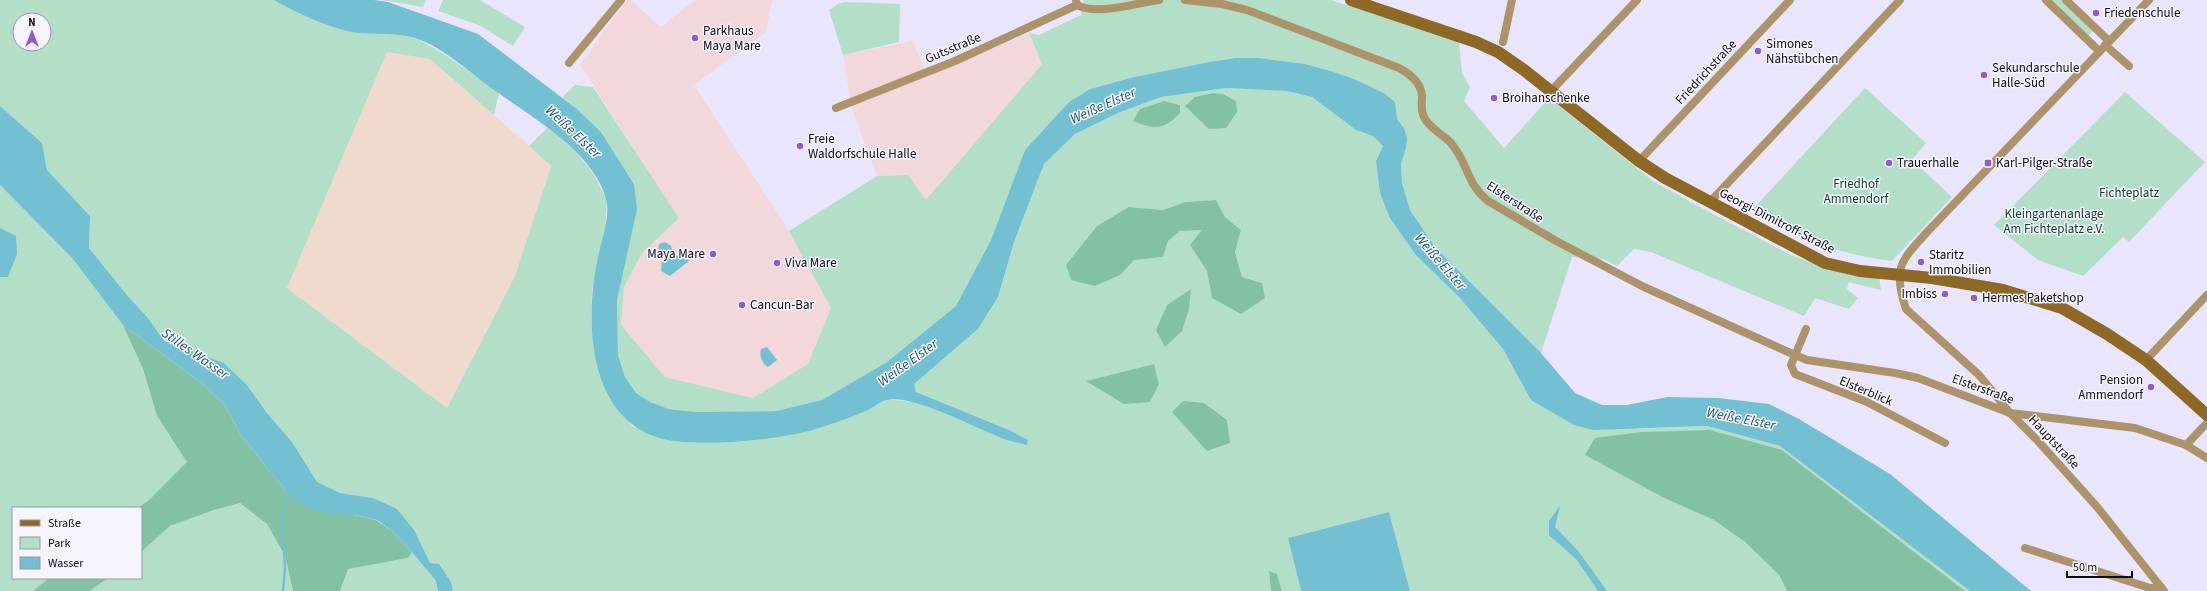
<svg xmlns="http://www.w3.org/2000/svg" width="2207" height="591" viewBox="0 0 2207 591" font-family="'Source Sans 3',sans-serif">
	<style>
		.commercial { fill: #f2d7db }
		.industrial { fill: #f0dace }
		.green { fill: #b3dfc8; fill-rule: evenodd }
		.forest { fill: #82c2a3 }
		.water { fill: #72c0d1 }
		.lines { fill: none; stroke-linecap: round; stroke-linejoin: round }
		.stream { stroke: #72c0d1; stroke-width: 2.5 }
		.street { stroke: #ac936a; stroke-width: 8 }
		.secondary { stroke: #8d6925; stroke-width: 12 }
		.poi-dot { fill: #905ad2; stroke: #f6f5fe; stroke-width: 1.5 }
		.labels { text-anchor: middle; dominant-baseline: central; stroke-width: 3; stroke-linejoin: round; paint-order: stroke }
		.poi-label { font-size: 13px; fill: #0e0d14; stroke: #f6f5fe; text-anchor: start }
		.street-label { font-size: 13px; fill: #0e0d14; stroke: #f6f5fe }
		.park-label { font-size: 13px; fill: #10442f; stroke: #f6f5fe }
		.water-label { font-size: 14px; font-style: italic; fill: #1b5b68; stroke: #f6f5fe }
	</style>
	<rect width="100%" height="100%" fill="#e9e5fd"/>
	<!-- commercial -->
	<g class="commercial">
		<polygon points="627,0 630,0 661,27 695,0 772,0 766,32 694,85 789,231 831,308 808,364 753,398 665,377 621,325 624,287 642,253 678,218 580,64"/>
		<polygon points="1029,33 1042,64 926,201 908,175 877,176 852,109 843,55 913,41 927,76"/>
	</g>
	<!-- industrial -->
	<polygon class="industrial" points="387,52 430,59 551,165 515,276 447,408 287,288"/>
	<!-- green -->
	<g class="green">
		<path d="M0,0h274l74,31 45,2 25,6 29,17 52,37 -5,22 -64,-56 -43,-7 -100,236 160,120 68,-132 36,-110 -22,-20 19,-19 27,24 18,22 14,27 -2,30 -13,60 -1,29 3,33 38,74 26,12 32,4 177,-32c6,-3 15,-10 22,-10 41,-2 96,34 138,45l1,-5 -19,-10 -93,-38 -2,-8 64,-55 20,-32 16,-55 30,-78 31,-30 43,-21 43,-16 65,-9 61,3 25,6 44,33 17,6 10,10 -7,15 4,32 79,104 44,52 28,51 105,29 71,-3 73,20 190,145h-5l-183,-141 -197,5 79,43 50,22 31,22 34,33 8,16h-377l-21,-79 -101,26 13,53h-19l-5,-17 -8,-2 2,19h-818l-2,-9 -12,-18 -9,-1 -6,-11 -51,-54 -33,-5 -23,-10 -25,-41 -25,-29 -20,-28 -23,-22 -60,-22 -16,-23 -21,-23 -38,-47 1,-32 -43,-46 -5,-27 -42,-37zM20,20h24v24h-24zM1213,93l10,1 13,7 -40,15 -11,-10zM1216,200l9,17 16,13 -6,22 7,25 20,6 -49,15 -6,-27 -17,-26 13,-15h-22l-13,11 -5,16 -97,8 15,-18 48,-40 34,3 22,-8zM1154,364l5,20 -73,-3z"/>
		<polygon points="382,0 426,0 423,7"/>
		<polygon points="443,0 480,0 525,27 513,46 481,26 438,11"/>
		<polygon points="1084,0 1331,0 1459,42 1462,73 1470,87 1464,101 1504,148 1549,98 1653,181 1700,207 1791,255 1824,267 1879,276 1881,290 1849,282 1847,289 1858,298 1849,309 1815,298 1804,316 1651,252 1634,249 1617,266 1603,259 1572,257 1541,353 1435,247 1410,210 1402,183 1401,164 1406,148 1404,128 1397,119 1394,102 1384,93 1354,79 1331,71 1305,64 1259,58 1234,58 1209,62 1134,77 1090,89 1069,102 1025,150 991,240 956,306 887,362 822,400 776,411 695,412 669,409 650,402 636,393 625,377 618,355 617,300 624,263 634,184 601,132 578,110 562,97 575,85 593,87 679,218 642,253 624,287 621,325 665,377 753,398 808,364 831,308 789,231 877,176 908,175 926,200 1042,64 1029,33 1039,35 1081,15"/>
		<polygon points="2049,0 2064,0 2094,30 2087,37"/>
		<polygon points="845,2 900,4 899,42 843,55 829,10 838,4"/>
		<path d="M1865,88l61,55 -14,17 40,37 -60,64c-55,-7 -93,-22 -140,-51z"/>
		<polygon points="2125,92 2205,162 2129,242 2123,237 2083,276 2038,260 1994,225"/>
		<polygon points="0,185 73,259 123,324 143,369 157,416 188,462 150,499 138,508 13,508 13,578 49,578 33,591 0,591"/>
		<polygon points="240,503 267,524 285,556 293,591 90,591 108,578 141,578 141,552 170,526 214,510"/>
		<polygon points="412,552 436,581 438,591 340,591 348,569 408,558"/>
	</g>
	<!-- forest -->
	<g class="forest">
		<polygon points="1213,93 1223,94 1236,101 1237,112 1226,128 1209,129 1185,106 1195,97"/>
		<path d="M1164,101l16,4v8c-16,17 -26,17 -47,8l7,-12z"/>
		<polygon points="1216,200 1225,217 1241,230 1235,252 1242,277 1262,283 1265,298 1241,314 1212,298 1207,271 1190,245 1202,230 1180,231 1168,241 1163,257 1134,260 1120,275 1095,286 1071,280 1066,265 1097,226 1129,207 1163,210 1185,202"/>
		<polygon points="1191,289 1189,309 1182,331 1165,347 1156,330 1167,305"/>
		<polygon points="123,325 203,384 225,405 240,434 287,492 354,515 376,520 392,531 412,552 408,558 348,569 340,591 293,591 285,556 267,524 240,503 214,510 170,526 141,552 141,508 138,508 150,499 187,462 157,416 143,369"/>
		<polygon points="1154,364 1159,384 1150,402 1124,404 1086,381"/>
		<polygon points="1183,401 1204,403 1227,420 1230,443 1207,451 1172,412"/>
		<polygon points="1710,430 1782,450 1965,591 1787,591 1779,575 1745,542 1714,520 1664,498 1585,455 1595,438 1642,432"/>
		<polygon points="1269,571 1277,574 1282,591 1271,591"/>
		<polygon points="49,578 108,578 90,591 33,591"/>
	</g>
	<!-- water -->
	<g class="water">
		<path d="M274,0h100l14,2 90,32 100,76 23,22 33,52 3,25 -20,91 1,55 7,22 11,16 14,9 19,7 26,3 81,-1 46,-11 65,-38 69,-56 35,-66 34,-90 44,-48 21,-13 44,-12 75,-15 26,-4h24l46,6 26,7 23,8 30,14 11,9 2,17 7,9 3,10 -1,10 -5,16 1,19 8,27 25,37 106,106 34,40 27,12h25l41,-8 50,1 51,6 30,15 91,55 141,117h-61l-190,-145 -73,-20 -114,4 -19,-5 -43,-25 -28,-51 -44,-52 -43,-42 -26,-37 -10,-25 -4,-32 7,-15 -10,-10 -17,-6 -44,-33 -25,-6 -61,-3 -65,9 -43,16 -43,21 -31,30 -30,78 -16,55 -20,32 -64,55 2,8 93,38 19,10 -1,5c-7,-2 -14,-3 -20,-5 -28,-10 -94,-46 -120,-40 -6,1 -13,7 -19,10 -16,7 -33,13 -49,18 -35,12 -129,21 -163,9 -68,-24 -71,-116 -59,-175 3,-18 14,-45 9,-63 -12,-48 -78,-84 -116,-112 -22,-16 -49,-41 -75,-49 -23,-7 -46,-2 -68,-7 -24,-6 -52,-19 -73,-31z"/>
		<polygon points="0,106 42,143 47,170 90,216 89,248 127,295 148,318 164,341 224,363 247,385 267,413 292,442 317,482 340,493 373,498 397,509 414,530 430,563 439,564 451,582 453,591 438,591 436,581 412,552 392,531 377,520 354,515 329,513 305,507 287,492 240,434 225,405 203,384 123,325 73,259 0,185"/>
		<polygon points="0,228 16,236 17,254 8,277 0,277"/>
		<polygon points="665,242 671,246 674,255 690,260 670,276 661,271 662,258 658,254 659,244"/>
		<path d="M767,347l10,13 -9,7c-6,-3 -9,-12 -7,-18z"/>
		<polygon points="1560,506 1555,527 1579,552 1607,591 1598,591 1577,560 1549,535 1549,521"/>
		<polygon points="1389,512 1410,591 1301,591 1288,538"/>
	</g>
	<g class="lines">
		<!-- stream -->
		<polyline class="stream" points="283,591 285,568 282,520 287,490"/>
		<!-- street -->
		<g class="street">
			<path d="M1076,0l1,5c20,11 59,-2 82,-5"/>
			<path d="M1185,0l37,4 25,6 152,58c11,6 22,14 23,28 0,7 -2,13 2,21 5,11 18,17 26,25 19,21 15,40 38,59l70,41 86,45 151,68 12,5 88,13 23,5 92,35 125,15 51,17 21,13"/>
			<polyline points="2046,0 2099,51"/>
			<polyline points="2066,0 2109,41"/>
			<path d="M2149,0l-221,231c-27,30 -36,36 -22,78l73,66 31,38 28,28 60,67 66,83"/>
			<polyline points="1503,42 1512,0"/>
			<polyline points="2105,45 2129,66"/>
			<polyline points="569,63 621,0"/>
			<polyline points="1551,91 1637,0"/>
			<polyline points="836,108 955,61 1077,5"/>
			<polyline points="1639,161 1790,0"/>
			<polyline points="1709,203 1900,0"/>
			<polyline points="1806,329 1791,365 1795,374 1867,402 1945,443"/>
			<polyline points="2146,360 2207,295"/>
			<polyline points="2186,445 2207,423"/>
			<polyline points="2025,548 2150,588 2161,587"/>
		</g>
		<!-- secondary -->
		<polyline class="secondary" points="1351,0 1476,42 1498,52 1524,70 1639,161 1665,178 1825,263 1860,271 1932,278 2003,290 2062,308 2107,334 2146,360 2207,415"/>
	</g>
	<!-- markers -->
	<g class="poi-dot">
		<circle cx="2096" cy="13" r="4"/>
		<circle cx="695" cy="38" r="4"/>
		<circle cx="1758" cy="51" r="4"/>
		<circle cx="1984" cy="75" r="4"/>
		<circle cx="1494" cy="98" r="4"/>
		<circle cx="800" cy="146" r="4"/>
		<circle cx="1889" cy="163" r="4"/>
		<rect x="1984" y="159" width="8" height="8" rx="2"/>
		<circle cx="713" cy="254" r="4"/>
		<circle cx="1921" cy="262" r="4"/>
		<circle cx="777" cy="263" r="4"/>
		<circle cx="1945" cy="294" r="4"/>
		<circle cx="1974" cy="298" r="4"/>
		<circle cx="742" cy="305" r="4"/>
		<circle cx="2151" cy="387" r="4"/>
	</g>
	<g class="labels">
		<!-- poi labels -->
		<g class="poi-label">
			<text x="2104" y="13">Friedenschule</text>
			<text x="703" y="31">Parkhaus<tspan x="703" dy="15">Maya Mare</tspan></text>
			<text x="1766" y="44">Simones<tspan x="1766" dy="15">Nähstübchen</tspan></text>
			<text x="1992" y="68">Sekundarschule<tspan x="1992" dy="15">Halle-Süd</tspan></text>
			<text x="1502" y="98">Broihanschenke</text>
			<text x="808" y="139">Freie<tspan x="808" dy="15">Waldorfschule Halle</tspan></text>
			<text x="1897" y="163">Trauerhalle</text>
			<text x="1996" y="163">Karl-Pilger-Straße</text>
			<text x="705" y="254" text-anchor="end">Maya Mare</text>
			<text x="1929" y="255">Staritz<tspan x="1929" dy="15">Immobilien</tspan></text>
			<text x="785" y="263">Viva Mare</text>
			<text x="1937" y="294" text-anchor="end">Imbiss</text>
			<text x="1982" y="298">Hermes Paketshop</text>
			<text x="750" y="305">Cancun-Bar</text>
			<text x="2143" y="380" text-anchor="end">Pension<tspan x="2143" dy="15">Ammendorf</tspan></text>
		</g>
		<!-- street labels -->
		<g class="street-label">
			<text transform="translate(953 48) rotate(-23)">Gutsstraße</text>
			<text transform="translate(1706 72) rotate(-47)">Friedrichstraße</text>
			<text transform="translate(1515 202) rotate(33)">Elsterstraße</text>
			<text transform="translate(1777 221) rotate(27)">Georgi-Dimitroff-Straße</text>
			<text transform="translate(1983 389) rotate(20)">Elsterstraße</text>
			<text transform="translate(1866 391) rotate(23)">Elsterblick</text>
			<text transform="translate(2054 442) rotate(47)">Hauptstraße</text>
		</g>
		<!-- park labels -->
		<g class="park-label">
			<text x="1856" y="184">Friedhof<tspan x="1856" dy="15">Ammendorf</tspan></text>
			<text x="2129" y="193">Fichteplatz</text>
			<text x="2054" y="214">Kleingartenanlage<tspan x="2054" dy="15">Am Fichteplatz e.V.</tspan></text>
		</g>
		<!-- water labels -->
		<g class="water-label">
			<text transform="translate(1103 106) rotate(-24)">Weiße Elster</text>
			<text transform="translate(573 132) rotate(43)">Weiße Elster</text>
			<text transform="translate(1440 262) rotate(49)">Weiße Elster</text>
			<text transform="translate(195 354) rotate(35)">Stilles Wasser</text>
			<text transform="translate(908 363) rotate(-36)">Weiße Elster</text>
			<text transform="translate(1741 419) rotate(11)">Weiße Elster</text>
		</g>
	</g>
	<!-- legend -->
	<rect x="12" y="507" width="130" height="72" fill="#f6f5fe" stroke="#9998a0"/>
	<rect x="20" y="520" width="20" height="6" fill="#8d6925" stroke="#9998a0"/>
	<text x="48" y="527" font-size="12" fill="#0e0d14">Straße</text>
	<rect x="20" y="537" width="20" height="12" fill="#b3dfc8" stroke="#9998a0"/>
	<text x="48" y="547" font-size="12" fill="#0e0d14">Park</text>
	<rect x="20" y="557" width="20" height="12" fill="#72c0d1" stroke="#9998a0"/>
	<text x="48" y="567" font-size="12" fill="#0e0d14">Wasser</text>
	<!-- north arrow -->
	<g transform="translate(32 32)"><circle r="19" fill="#f6f5fe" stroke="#9998a0"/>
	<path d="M0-3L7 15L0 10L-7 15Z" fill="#905ad2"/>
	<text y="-6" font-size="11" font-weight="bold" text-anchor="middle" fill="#0e0d14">N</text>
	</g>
	<!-- scale -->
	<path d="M2067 571v6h65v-6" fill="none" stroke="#0e0d14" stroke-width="2"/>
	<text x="2073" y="571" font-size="12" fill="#0e0d14" stroke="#f6f5fe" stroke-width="3" paint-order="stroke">50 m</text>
</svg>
